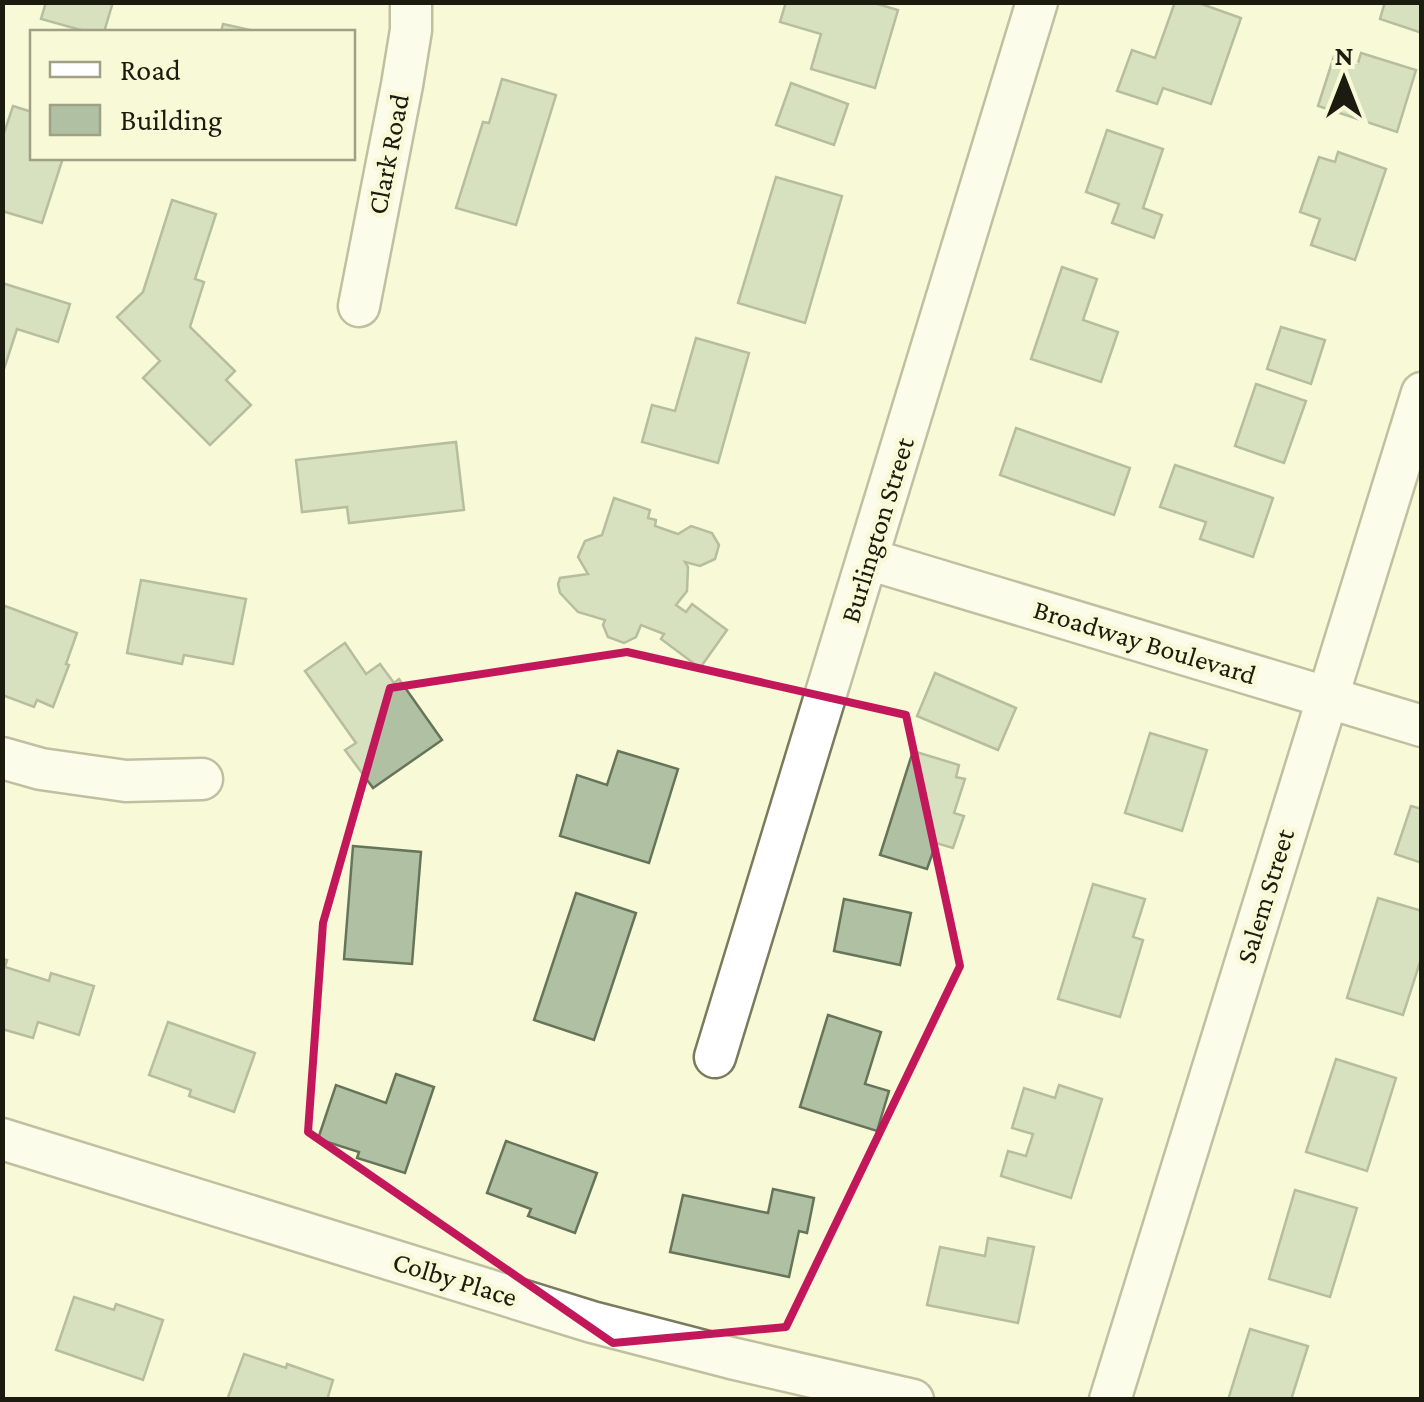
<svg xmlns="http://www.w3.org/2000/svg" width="1424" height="1402" viewBox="0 0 1424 1402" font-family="'Crimson Pro',serif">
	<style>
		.building { fill: #b0c0a3; stroke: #66755a; stroke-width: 2.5 }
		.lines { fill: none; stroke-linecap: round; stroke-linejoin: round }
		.minor-casing { stroke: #7a7b5d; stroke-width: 45 }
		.minor { stroke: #fff; stroke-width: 40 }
		.marked { fill: none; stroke: #c2185b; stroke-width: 8; stroke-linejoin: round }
		.labels { text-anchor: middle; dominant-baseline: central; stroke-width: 9; stroke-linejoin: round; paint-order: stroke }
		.street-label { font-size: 28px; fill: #1b1b0f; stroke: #f8f9d7 }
	</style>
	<rect width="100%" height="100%" fill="#f8f9d7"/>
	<!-- building -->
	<g class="building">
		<polygon points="46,2 113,2 104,32 88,32 41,19"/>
		<polygon points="786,2 871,2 898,10 875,88 811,69 821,34 780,22"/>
		<polygon points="1175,2 1196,2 1241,18 1211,104 1163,88 1157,104 1117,91 1132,50 1155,58"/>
		<polygon points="1385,2 1422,2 1422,33 1380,19"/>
		<polygon points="223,24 259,32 221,32"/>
		<polygon points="1361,53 1416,70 1397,132 1318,106 1334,56 1358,63"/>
		<polygon points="502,79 556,95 516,225 456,208 483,122 489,123"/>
		<polygon points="791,83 848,104 834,145 776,125"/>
		<polygon points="13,106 32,112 32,158 63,158 42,223 2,211 2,139"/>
		<polygon points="1107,130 1163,149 1143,208 1162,215 1154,238 1112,223 1119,204 1086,192"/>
		<polygon points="1338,152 1386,169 1355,260 1311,245 1320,219 1300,212 1319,157 1335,162"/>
		<polygon points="776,177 842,196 805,323 738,303"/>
		<polygon points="172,200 216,214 195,279 204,282 190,327 235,371 226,380 251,405 210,445 143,378 160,361 117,317 143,292"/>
		<polygon points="1062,267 1097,279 1083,320 1118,332 1101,382 1031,359"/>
		<polygon points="2,283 70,304 58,342 17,329 2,375"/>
		<polygon points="1281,327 1325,340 1311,384 1267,369"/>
		<polygon points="696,338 749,353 718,463 642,442 652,405 675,411"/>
		<polygon points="1256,384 1306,401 1284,463 1235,446"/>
		<polygon points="1016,428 1130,468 1114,515 1000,475"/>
		<polygon points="456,442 464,510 349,523 347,507 302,512 296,460"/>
		<polygon points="1175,465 1273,498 1253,557 1200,539 1206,522 1160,507"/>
		<polygon points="614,498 650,510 648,518 656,520 655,526 678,534 691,526 712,533 719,545 715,559 700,566 685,562 688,567 687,591 676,605 686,612 692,604 727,630 700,668 661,639 664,634 641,625 636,637 624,643 608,637 603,625 605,620 578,612 560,593 558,584 560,578 588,574 578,557 585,541 602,535"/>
		<polygon points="141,580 246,599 233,664 184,655 182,664 127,653"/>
		<polygon points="5,606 77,633 66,664 69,665 53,707 37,700 34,707 2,695 2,613"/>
		<polygon points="345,643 366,674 380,664 394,683 399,679 442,740 373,788 345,750 356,743 305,671"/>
		<polygon points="935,673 1016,708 998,750 917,716"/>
		<polygon points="1150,733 1207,750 1182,831 1125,813"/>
		<polygon points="618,751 678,769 649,863 560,836 577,775 607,785"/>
		<polygon points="913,751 959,765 956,777 965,779 954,813 964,816 953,848 936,843 927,869 880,855"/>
		<polygon points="1411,806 1422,809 1422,863 1395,854"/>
		<polygon points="353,846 421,852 412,964 344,959"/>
		<polygon points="1093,884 1145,899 1133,937 1143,940 1120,1017 1058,999"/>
		<polygon points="576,893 636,913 594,1040 534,1020"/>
		<polygon points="1378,898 1422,911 1422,956 1403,1015 1347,998"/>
		<polygon points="844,899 911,913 900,965 834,951"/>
		<polygon points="2,959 7,960 5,967 49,981 51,973 94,986 79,1035 38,1022 33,1038 2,1029"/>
		<polygon points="828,1015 881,1032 865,1084 889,1091 877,1131 800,1107"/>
		<polygon points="168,1022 255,1053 234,1112 189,1096 191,1090 149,1075"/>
		<polygon points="1336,1059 1396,1078 1367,1171 1306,1152"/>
		<polygon points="396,1074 434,1087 405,1173 357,1158 359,1152 318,1139 336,1085 386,1103"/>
		<polygon points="1059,1085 1102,1099 1071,1198 1001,1176 1008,1151 1026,1156 1033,1134 1012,1128 1024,1088 1055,1098"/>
		<polygon points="506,1141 597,1173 575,1233 528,1216 531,1209 487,1193"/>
		<polygon points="773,1189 814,1198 807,1233 799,1231 789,1277 670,1252 683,1195 768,1213"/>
		<polygon points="1295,1190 1357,1208 1330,1297 1269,1279"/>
		<polygon points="988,1238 1034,1247 1018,1323 927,1305 940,1247 985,1256"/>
		<polygon points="74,1297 114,1310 116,1304 163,1320 143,1380 56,1350"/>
		<polygon points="1250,1329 1308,1346 1291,1400 1228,1400"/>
		<polygon points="244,1354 286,1368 287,1364 333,1380 327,1400 227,1400"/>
	</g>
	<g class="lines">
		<defs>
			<g id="minor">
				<polyline points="359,306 402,85 411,30 411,2"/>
				<polyline points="868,559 1422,726"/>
				<polyline points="2,758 41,769 126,781 202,779"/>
				<polyline points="715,1057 1037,2"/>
				<polyline points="2,1139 592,1322 731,1358 913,1400"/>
				<polyline points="1110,1400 1422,393"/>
			</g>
		</defs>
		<!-- minor casing -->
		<use href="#minor" class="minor-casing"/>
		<!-- minor -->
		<use href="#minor" class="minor"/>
	</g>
	<!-- marked area -->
	<path d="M0 0H1424V1402H0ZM627,652l279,63 54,251 -174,361 -173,16 -305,-211 15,-209 67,-235z" fill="#f8f9d7" fill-opacity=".55" fill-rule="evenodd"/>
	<path class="marked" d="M627,652l279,63 54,251 -174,361 -173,16 -305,-211 15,-209 67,-235z"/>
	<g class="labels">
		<!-- street labels -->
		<g class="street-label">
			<text transform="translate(388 154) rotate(-79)">Clark Road</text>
			<text transform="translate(877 530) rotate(-73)">Burlington Street</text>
			<text transform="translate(1145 642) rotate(17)">Broadway Boulevard</text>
			<text transform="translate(1265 896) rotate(-73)">Salem Street</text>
			<text transform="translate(455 1279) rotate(17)">Colby Place</text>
		</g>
	</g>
	<!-- border -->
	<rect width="1424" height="1402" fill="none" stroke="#1b1b0f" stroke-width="10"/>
	<!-- legend -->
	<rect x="30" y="30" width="325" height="130" fill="#f8f9d7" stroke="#a0a087" stroke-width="2.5"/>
	<rect x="50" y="62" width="50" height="15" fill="#ffffff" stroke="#a0a087" stroke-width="2.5"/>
	<text x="120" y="80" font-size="30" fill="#1b1b0f">Road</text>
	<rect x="50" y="105" width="50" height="30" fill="#b0c0a3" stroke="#a0a087" stroke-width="2.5"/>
	<text x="120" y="130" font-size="30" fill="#1b1b0f">Building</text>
	<!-- north arrow -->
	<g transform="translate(1344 80)" stroke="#f8f9d7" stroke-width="8" paint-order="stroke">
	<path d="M0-8L18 38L0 25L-18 38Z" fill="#1b1b0f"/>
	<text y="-15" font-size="28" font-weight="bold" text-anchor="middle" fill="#1b1b0f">N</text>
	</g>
</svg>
